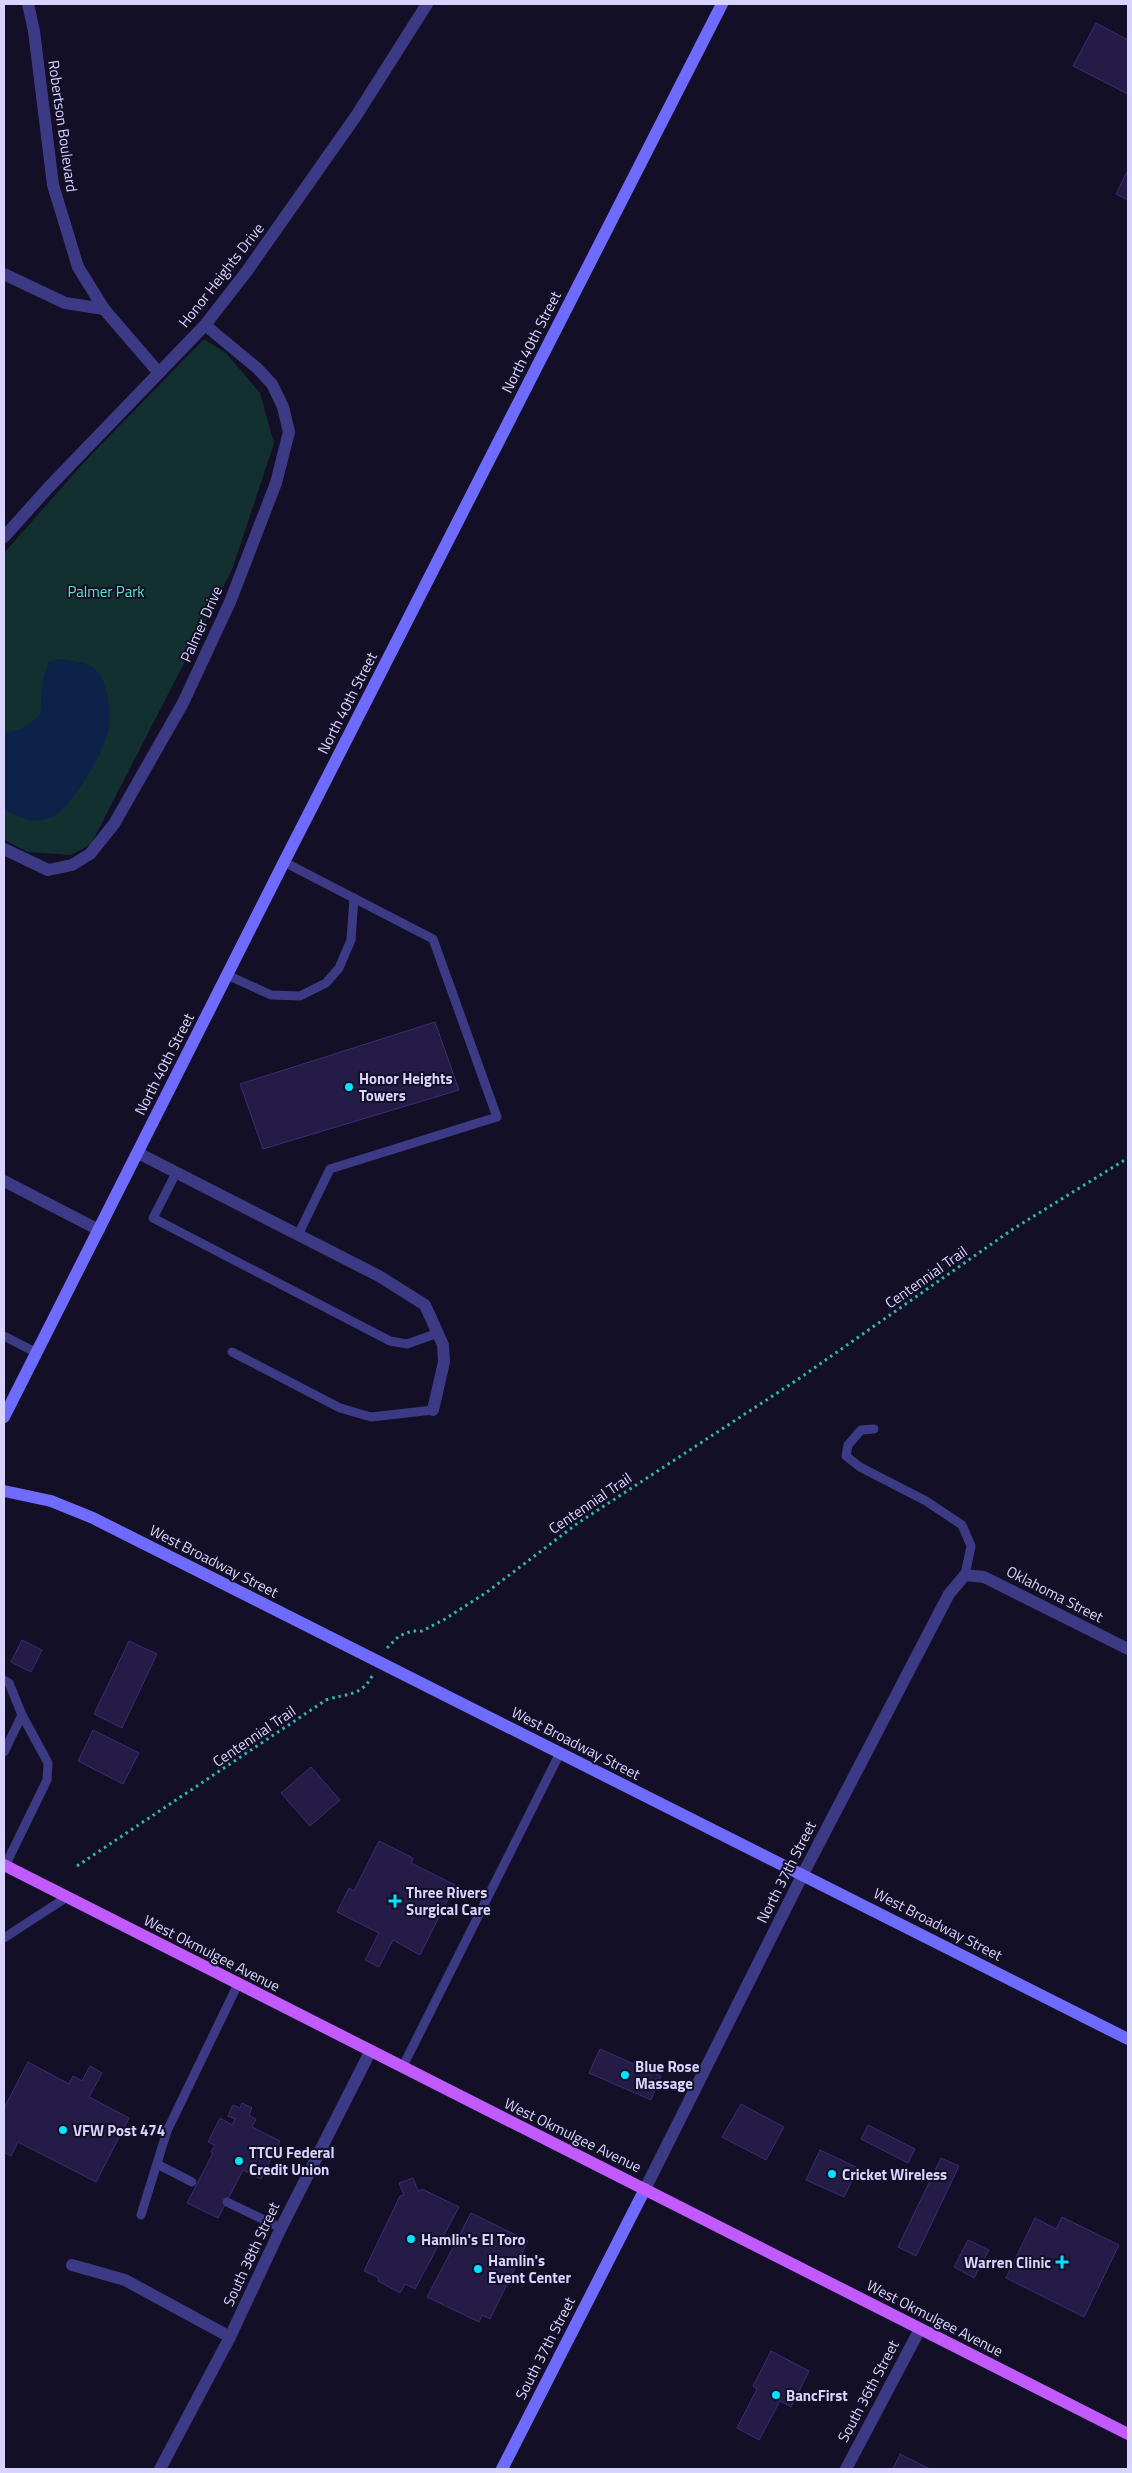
<svg xmlns="http://www.w3.org/2000/svg" width="1132" height="2473" viewBox="0 0 1132 2473" font-family="'Titillium Web',sans-serif">
	<style>
		.green { fill: #12302f }
		.water { fill: #0c2248 }
		.building { fill: #241b47; stroke: #3b2d73 }
		.lines { fill: none; stroke-linecap: round; stroke-linejoin: round }
		.path { stroke: #2fb8b0; stroke-width: 3; stroke-dasharray: 2.5 4; stroke-linecap: butt }
		.lane { stroke: #3d3a85; stroke-width: 9 }
		.street { stroke: #3d3a85; stroke-width: 12 }
		.secondary { stroke: #6f6bff; stroke-width: 12 }
		.primary { stroke: #c25bff; stroke-width: 12 }
		.poi-dot { fill: #00e5ff; stroke: #130f26; stroke-width: 2 }
		.labels { text-anchor: middle; dominant-baseline: central; stroke-width: 4; stroke-linejoin: round; paint-order: stroke }
		.street-label { font-size: 15px; fill: #d9d4ff; stroke: #130f26 }
		.park-label { font-size: 15px; fill: #5fe0c0; stroke: #130f26 }
		.poi-label { font-size: 15px; font-weight: bold; fill: #d9d4ff; stroke: #130f26; text-anchor: start }
	</style>
	<rect width="100%" height="100%" fill="#130f26"/>
	<!-- green -->
	<polygon class="green" points="204,339 226,353 260,393 274,443 232,570 91,844 71,855 28,852 4,840 4,553 87,459"/>
	<!-- water -->
	<path class="water" d="M61,659c12,2 27,3 36,12 11,13 14,39 12,55 -2,22 -38,85 -59,92 -18,6 -31,0 -46,-9v-77c15,0 25,-7 36,-17l3,-36 5,-17z"/>
	<!-- building -->
	<g class="building">
		<polygon points="1096,23 1128,40 1128,94 1073,66"/>
		<polygon points="1128,170 1128,200 1116,194"/>
		<polygon points="435,1022 459,1090 263,1149 240,1084"/>
		<polygon points="22,1640 42,1650 31,1672 11,1662"/>
		<polygon points="129,1641 157,1654 122,1728 94,1714"/>
		<polygon points="93,1730 139,1753 123,1784 78,1761"/>
		<polygon points="311,1767 340,1800 310,1826 281,1793"/>
		<polygon points="379,1841 413,1858 411,1863 455,1885 420,1955 393,1940 379,1967 365,1960 379,1933 337,1912 349,1888 354,1891"/>
		<polygon points="600,2049 661,2076 651,2100 589,2073"/>
		<polygon points="28,2062 69,2084 73,2076 82,2081 90,2066 102,2073 89,2097 129,2118 96,2182 18,2142 11,2156 4,2152 4,2108"/>
		<polygon points="242,2103 252,2108 249,2115 256,2119 252,2127 280,2141 261,2179 243,2170 218,2218 187,2203 213,2153 211,2152 215,2145 208,2142 220,2118 232,2125 235,2119 228,2116 233,2105 240,2108"/>
		<polygon points="741,2104 784,2127 766,2160 722,2137"/>
		<polygon points="868,2125 915,2149 908,2163 861,2139"/>
		<polygon points="820,2150 858,2168 844,2197 806,2180"/>
		<polygon points="941,2158 959,2166 916,2256 898,2247"/>
		<polygon points="413,2178 418,2191 422,2189 459,2207 415,2289 405,2284 400,2293 378,2281 379,2278 364,2271 400,2196 404,2195 399,2183"/>
		<polygon points="471,2213 528,2241 490,2319 482,2315 479,2322 427,2297"/>
		<polygon points="1062,2217 1119,2245 1084,2317 1006,2278 1035,2218 1056,2229"/>
		<polygon points="968,2240 989,2250 974,2278 954,2267"/>
		<polygon points="771,2351 809,2371 791,2407 780,2401 759,2440 737,2428 757,2389 753,2386"/>
		<polygon points="900,2454 930,2469 893,2469"/>
	</g>
	<g class="lines">
		<!-- path -->
		<g class="path">
			<polyline points="387,1648 399,1636 412,1631 422,1631 445,1619 487,1592 578,1523 797,1380 1013,1229 1128,1158"/>
			<path d="M77,1866l249,-166c20,-7 35,-3 46,-24"/>
		</g>
		<!-- lane -->
		<g class="lane">
			<polyline points="284,862 433,939 497,1117 330,1169 298,1235"/>
			<polyline points="227,975 271,995 300,996 326,983 339,968 351,940 354,898"/>
			<polyline points="176,1173 153,1218 390,1341 407,1344 438,1333"/>
			<polyline points="4,1336 37,1353"/>
			<polyline points="232,1352 340,1408 371,1417 433,1410"/>
			<polyline points="874,1429 861,1430 848,1445 846,1456 860,1467 926,1501 962,1525 971,1546 965,1575"/>
			<polyline points="4,1680 9,1683 22,1715 48,1763 47,1780 5,1866"/>
			<polyline points="4,1752 22,1715"/>
			<polyline points="4,1938 67,1897"/>
			<polyline points="402,2068 560,1753"/>
			<polyline points="157,2164 192,2182"/>
			<polyline points="227,2202 281,2228"/>
			<polyline points="141,2215 167,2131 238,1984"/>
		</g>
		<!-- street -->
		<g class="street">
			<polyline points="28,4 34,31 53,185 78,267 104,309 159,373"/>
			<polyline points="4,274 65,303 104,309"/>
			<polyline points="4,537 49,487 205,325 247,271 356,116 427,4"/>
			<polyline points="4,849 48,870 72,865 90,854 114,824 183,703 230,602 276,483 289,432 283,407 272,384 257,368 205,325"/>
			<polyline points="138,1153 379,1276 425,1305 443,1345 444,1362 433,1410"/>
			<polyline points="4,1181 99,1230"/>
			<polyline points="645,2189 803,1874 949,1594 965,1575 984,1577 1128,1649"/>
			<polyline points="72,2265 125,2280 230,2337"/>
			<polyline points="160,2469 230,2337 281,2228 370,2052"/>
			<polyline points="846,2469 920,2329"/>
		</g>
		<!-- secondary -->
		<g class="secondary">
			<polyline points="4,1417 284,862 722,4"/>
			<polyline points="4,1491 51,1501 93,1518 1128,2039"/>
			<polyline points="502,2469 645,2189"/>
		</g>
		<!-- primary -->
		<polyline class="primary" points="4,1865 1128,2434"/>
	</g>
	<!-- markers -->
	<g class="poi-dot">
		<circle cx="349" cy="1087" r="5"/>
		<path d="M392.5 1893.5h5v5h5v5h-5v5h-5v-5h-5v-5h5z"/>
		<circle cx="625" cy="2075" r="5"/>
		<circle cx="63" cy="2130" r="5"/>
		<circle cx="239" cy="2161" r="5"/>
		<circle cx="832" cy="2174" r="5"/>
		<circle cx="411" cy="2239" r="5"/>
		<path d="M1059.5 2254.5h5v5h5v5h-5v5h-5v-5h-5v-5h5z"/>
		<circle cx="478" cy="2269" r="5"/>
		<circle cx="776" cy="2395" r="5"/>
	</g>
	<g class="labels">
		<!-- street labels -->
		<g class="street-label">
			<text transform="translate(63 126) rotate(82)">Robertson Boulevard</text>
			<text transform="translate(221 275) rotate(-52)">Honor Heights Drive</text>
			<text transform="translate(531 342) rotate(-63)">North 40th Street</text>
			<text transform="translate(201 624) rotate(-66)">Palmer Drive</text>
			<text transform="translate(347 703) rotate(-63)">North 40th Street</text>
			<text transform="translate(164 1064) rotate(-63)">North 40th Street</text>
			<text transform="translate(926 1277) rotate(-35)">Centennial Trail</text>
			<text transform="translate(590 1503) rotate(-34)">Centennial Trail</text>
			<text transform="translate(214 1561) rotate(27)">West Broadway Street</text>
			<text transform="translate(1055 1594) rotate(27)">Oklahoma Street</text>
			<text transform="translate(254 1736) rotate(-34)">Centennial Trail</text>
			<text transform="translate(576 1743) rotate(27)">West Broadway Street</text>
			<text transform="translate(786 1872) rotate(-63)">North 37th Street</text>
			<text transform="translate(938 1924) rotate(27)">West Broadway Street</text>
			<text transform="translate(212 1953) rotate(27)">West Okmulgee Avenue</text>
			<text transform="translate(573 2135) rotate(26)">West Okmulgee Avenue</text>
			<text transform="translate(251 2254) rotate(-65)">South 38th Street</text>
			<text transform="translate(935 2318) rotate(27)">West Okmulgee Avenue</text>
			<text transform="translate(545 2348) rotate(-63)">South 37th Street</text>
			<text transform="translate(868 2391) rotate(-62)">South 36th Street</text>
		</g>
		<!-- park labels -->
		<g class="park-label">
			<text x="106" y="591">Palmer Park</text>
		</g>
		<!-- poi labels -->
		<g class="poi-label">
			<text x="359" y="1078">Honor Heights<tspan x="359" dy="17">Towers</tspan></text>
			<text x="406" y="1892">Three Rivers<tspan x="406" dy="17">Surgical Care</tspan></text>
			<text x="635" y="2066">Blue Rose<tspan x="635" dy="17">Massage</tspan></text>
			<text x="73" y="2130">VFW Post 474</text>
			<text x="249" y="2152">TTCU Federal<tspan x="249" dy="17">Credit Union</tspan></text>
			<text x="842" y="2174">Cricket Wireless</text>
			<text x="421" y="2239">Hamlin's El Toro</text>
			<text x="488" y="2260">Hamlin's<tspan x="488" dy="17">Event Center</tspan></text>
			<text x="1051" y="2262" text-anchor="end">Warren Clinic</text>
			<text x="786" y="2395">BancFirst</text>
		</g>
	</g>
	<!-- border -->
	<rect width="1132" height="2473" fill="none" stroke="#d9d4ff" stroke-width="10"/>
</svg>
